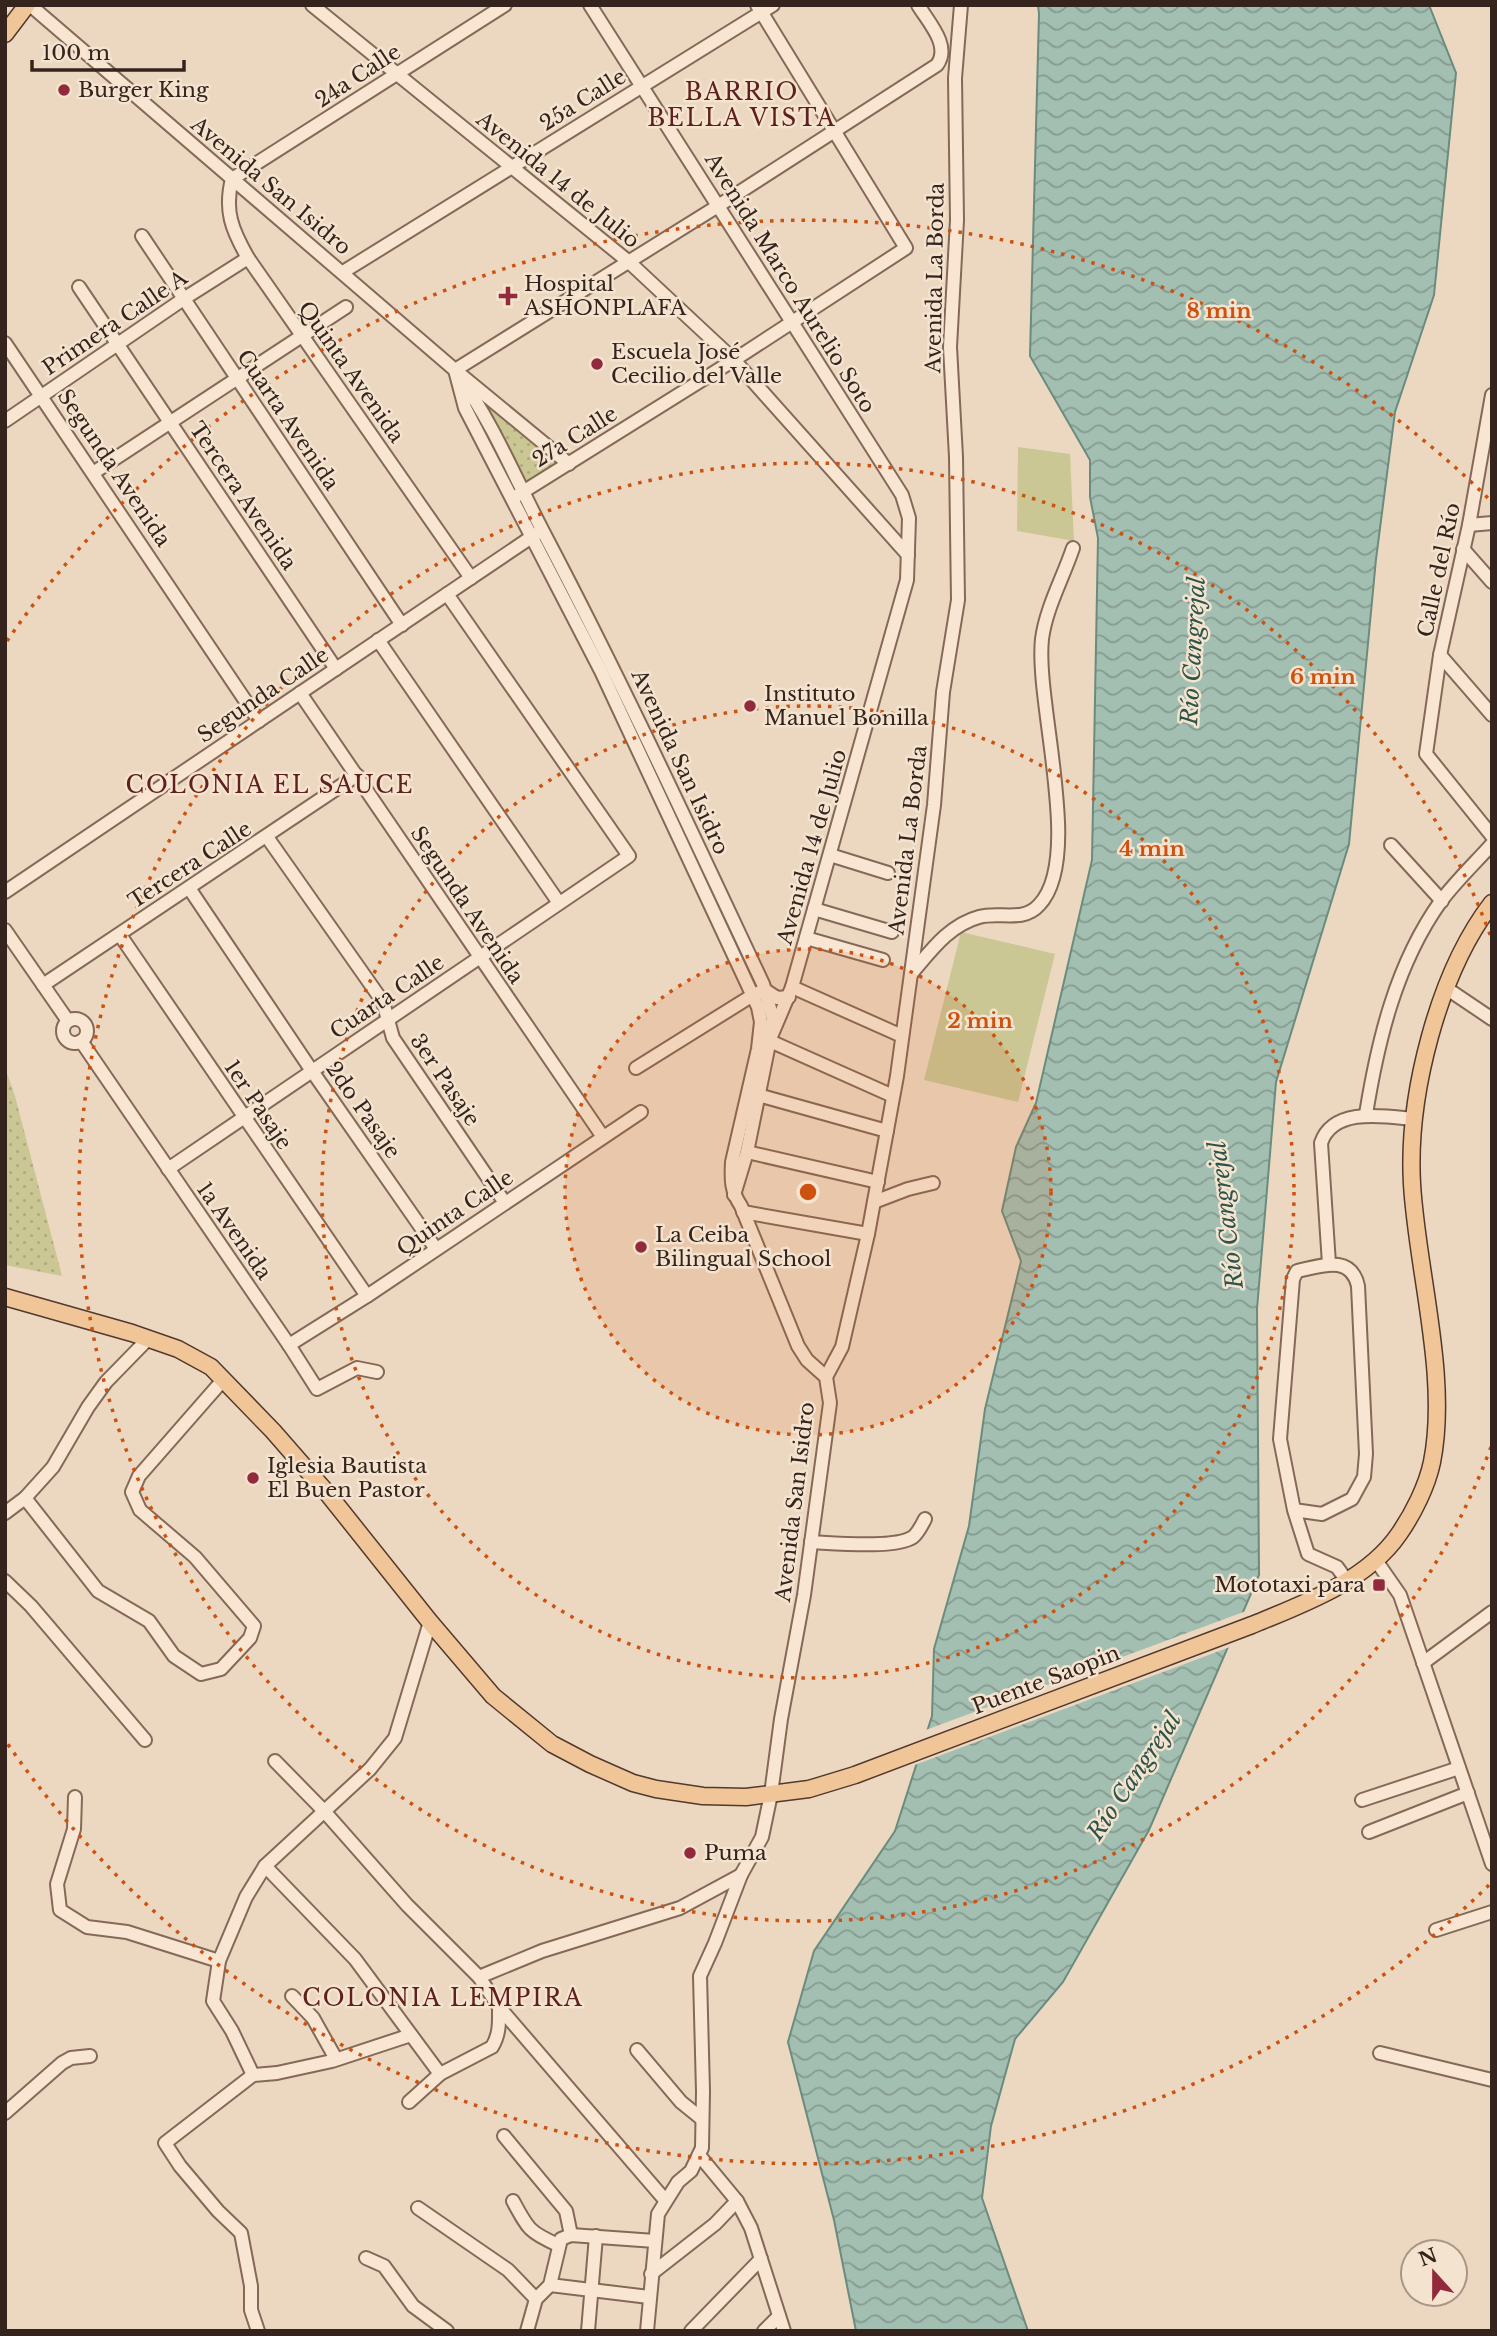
<svg xmlns="http://www.w3.org/2000/svg" width="1497" height="2336" viewBox="0 0 1497 2336" font-family="'Libre Baskerville',serif">
	<style>
		.grass { fill: url(#grass-dots) }
		.garden { fill: #cac794 }
		.water { fill: url(#water-waves); stroke: #6a8c7e; stroke-width: 2 }
		.pier { fill: #ecd8c0 }
		.lines { fill: none; stroke-linecap: round; stroke-linejoin: round }
		.minor-casing { stroke: #856958; stroke-width: 16 }
		.major-casing { stroke: #52382d; stroke-width: 19 }
		.minor { stroke: #f8e6d3; stroke-width: 12 }
		.major { stroke: #f0c598; stroke-width: 16 }
		.ring { fill: none; stroke: #cd510f; stroke-width: 3.5; stroke-dasharray: 3.5 7 }
		.poi-dot { fill: #922a3c; stroke: #f4e3cf; stroke-width: 2.5 }
		.labels { text-anchor: middle; dominant-baseline: central; stroke-width: 5; stroke-linejoin: round; paint-order: stroke }
		.street-label { font-size: 21px; fill: #35241d; stroke: #f4e3cf }
		.poi-label { font-size: 21px; fill: #35241d; stroke: #f4e3cf; text-anchor: start }
		.neighbourhood-label { font-size: 23px; letter-spacing: 2px; fill: #60201d; stroke: #f4e3cf }
		.water-label { font-size: 23px; font-style: italic; fill: #2c544b; stroke: #f4e3cf }
		.centre { fill: #cd510f; stroke: #f4e3cf; stroke-width: 3.5 }
		.ring-label { font-size: 21px; text-anchor: middle; font-weight: bold; fill: #cd510f; stroke: #f4e3cf; stroke-width: 5; stroke-linejoin: round; paint-order: stroke }
	</style>
	<defs>
		<pattern id="grass-dots" width="8" height="8" patternUnits="userSpaceOnUse" patternTransform="scale(1.75)"><rect width="8" height="8" fill="#cac794"/><path d="M2 2h.1M6 6h.1" fill="none" stroke="#aeab7f" stroke-width="1.8" stroke-linecap="round"/></pattern>
		<pattern id="water-waves" width="16" height="10" patternUnits="userSpaceOnUse" patternTransform="scale(1.75)"><rect width="16" height="10" fill="#a3bfb2"/><path d="M0 5q4-4 8 0t8 0" fill="none" stroke="#869b90"/></pattern>
	</defs>
	<rect width="100%" height="100%" fill="#ecd8c0"/>
	<!-- grass -->
	<g class="grass">
		<polygon points="481,399 557,464 526,484"/>
		<polygon points="5,1068 15,1096 62,1276 5,1265"/>
	</g>
	<!-- garden -->
	<g class="garden">
		<polygon points="1018,447 1070,454 1074,541 1017,531"/>
		<polygon points="961,932 1055,954 1018,1102 924,1080"/>
	</g>
	<!-- water -->
	<polygon class="water" points="1038,5 1429,5 1456,73 1434,295 1395,412 1376,559 1349,844 1276,1082 1257,1309 1259,1575 1149,1830 1063,1982 1015,2039 991,2126 982,2198 1028,2331 856,2331 834,2220 788,2042 814,1951 895,1831 932,1716 934,1649 969,1526 985,1409 1021,1261 1002,1211 1016,1147 1036,1103 1092,860 1098,538 1090,497 1090,460 1030,356 1039,14"/>
	<!-- pier -->
	<polygon class="pier" points="1246,1611 1230,1647 912,1766 923,1731"/>
	<g class="lines">
		<defs>
			<g id="minor">
				<polyline points="30,5 455,370 569,464"/>
				<polyline points="312,5 629,262 734,360 908,555"/>
				<polyline points="590,5 902,495 909,518 907,580 792,987 770,1039"/>
				<polyline points="142,236 402,625"/>
				<polyline points="343,272 773,5"/>
				<polyline points="79,287 336,669"/>
				<polyline points="5,343 259,721"/>
				<path d="M455,370l10,38 136,263 157,336 3,15 -3,27 -26,113c-1,18 -1,29 9,44l57,140 9,14 19,17 4,26 -26,192 -23,124 -10,75 -9,43 -21,38 -26,68 -15,33 3,115 -1,57 -11,23 -13,11 -20,32 -11,117"/>
				<path d="M455,370l263,-164 219,-141c14,-19 -8,-42 -19,-60"/>
				<path d="M459,376c36,50 59,109 88,163 77,147 146,296 216,445l10,35 -3,20 -23,113 -13,43"/>
				<polyline points="1492,395 1469,525 1440,655 1426,754 1492,836"/>
				<polyline points="5,421 185,298 248,258"/>
				<polyline points="93,473 346,307"/>
				<polyline points="518,495 734,360 906,248 757,5"/>
				<polyline points="1469,525 1492,523"/>
				<polyline points="1463,549 1492,582"/>
				<path d="M471,578l-223,-320c-16,-28 -24,-47 -16,-79l273,-174"/>
				<polyline points="378,640 559,903"/>
				<polyline points="1440,655 1492,715"/>
				<polyline points="300,693 603,1137"/>
				<polyline points="267,837 383,1002 393,1038 505,1203"/>
				<polyline points="1391,845 1442,901"/>
				<polyline points="830,855 888,873"/>
				<polyline points="189,888 312,1071 436,1249"/>
				<polyline points="5,892 536,534"/>
				<polyline points="814,909 892,932"/>
				<polyline points="5,930 68,1021"/>
				<polyline points="120,935 367,1296"/>
				<polyline points="806,938 883,960"/>
				<path d="M911,974c19,-22 38,-49 68,-57 20,-6 44,6 60,-12 45,-46 -4,-202 3,-266 4,-31 21,-61 31,-91"/>
				<polyline points="43,985 357,775"/>
				<polyline points="792,987 902,1036"/>
				<polyline points="1446,988 1492,1019"/>
				<circle cx="75" cy="1031" r="12"/>
				<polyline points="763,1038 893,1096"/>
				<polyline points="81,1041 289,1345 317,1389 357,1368 377,1372"/>
				<polyline points="636,1068 753,995 765,990 777,998 789,997"/>
				<polyline points="758,1095 887,1131"/>
				<path d="M1366,1114c12,-74 30,-150 75,-213 15,-20 34,-38 51,-57"/>
				<polyline points="747,1152 878,1182"/>
				<polyline points="168,1169 629,856 447,594"/>
				<polyline points="874,1202 908,1189 933,1183"/>
				<polyline points="743,1212 868,1234"/>
				<path d="M1329,1264l-8,-121c12,-36 63,-27 92,-24"/>
				<polyline points="289,1345 367,1296 641,1112"/>
				<polyline points="826,1377 842,1347 868,1234 897,1076 934,805 943,692 958,600 956,457 950,347 957,220 955,78 961,5"/>
				<polyline points="25,1498 98,1591 149,1621 174,1656 201,1674 221,1669 250,1638 254,1626 195,1557 140,1510 132,1492 139,1476 223,1380"/>
				<path d="M1294,1510l28,4 30,-15 12,-22 2,-23 -8,-168c-7,-32 -37,-20 -61,-15l-4,8 -13,160 14,71 14,44 29,13 10,14"/>
				<polyline points="5,1513 25,1498 53,1467 88,1407 106,1382 148,1339"/>
				<path d="M811,1542c22,1 85,7 102,-5 5,-4 9,-12 12,-18"/>
				<polyline points="1375,1559 1400,1595 1492,1864"/>
				<polyline points="5,1581 31,1606 145,1740"/>
				<polyline points="1423,1663 1492,1612"/>
				<polyline points="275,1761 324,1811 407,1905 479,1977 499,2007 665,2200"/>
				<polyline points="75,1797 74,1829 57,1884 60,1910 87,1927 127,1932 219,1961"/>
				<polyline points="1362,1800 1459,1768"/>
				<polyline points="1369,1832 1468,1793"/>
				<polyline points="265,1866 355,1959 440,2074"/>
				<polyline points="1436,1930 1492,1912"/>
				<polyline points="479,1977 542,1951 680,1908 741,1875"/>
				<polyline points="292,1996 313,2018 336,2059"/>
				<polyline points="637,2050 681,2102 702,2119"/>
				<polyline points="1380,2053 1492,2080"/>
				<polyline points="253,2075 232,2031 213,2001 219,1961 246,1897 265,1866 370,1769 395,1738 430,1622"/>
				<path d="M409,2102l31,-28 52,-27c8,-13 7,-25 7,-40"/>
				<polyline points="5,2113 62,2063 71,2058 90,2056"/>
				<polyline points="504,2136 566,2211 571,2235"/>
				<polyline points="699,2155 737,2201 751,2228 784,2331"/>
				<path d="M513,2201c15,28 16,31 45,44"/>
				<polyline points="418,2208 508,2270 536,2299"/>
				<polyline points="366,2258 384,2266 413,2306 447,2331"/>
				<polyline points="651,2274 715,2224 737,2201"/>
				<polyline points="550,2285 649,2297"/>
				<polyline points="258,2331 251,2310 251,2286 241,2233 218,2211 180,2166 165,2143 253,2075 277,2073 332,2061 411,2035"/>
				<polyline points="527,2331 536,2299 550,2285 561,2239 571,2235 655,2241"/>
				<polyline points="588,2331 596,2236"/>
				<polyline points="691,2331 761,2259"/>
				<polyline points="764,2331 779,2316"/>
			</g>
			<g id="major">
				<polyline points="5,34 27,5"/>
				<path d="M5,1297l127,36 46,16 33,18 62,64 55,63 102,128 63,74 59,48 38,20 43,19 23,6 47,7 43,1 63,-8 46,-14 397,-150c51,-21 115,-44 147,-91 14,-20 28,-48 33,-72 17,-86 -15,-191 -20,-278 -5,-88 26,-211 80,-281"/>
			</g>
		</defs>
		<!-- minor casing -->
		<use href="#minor" class="minor-casing"/>
		<!-- major casing -->
		<use href="#major" class="major-casing"/>
		<!-- minor -->
		<use href="#minor" class="minor"/>
		<!-- major -->
		<use href="#major" class="major"/>
	</g>
	<!-- distance rings -->
	<circle cx="808" cy="1192" r="243" fill="#cd510f" fill-opacity=".12"/>
	<g class="ring">
		<circle cx="808" cy="1192" r="243"/>
		<circle cx="808" cy="1192" r="486"/>
		<path d="M1491 1447A729 729 0 1 1 1491 937"/>
		<path d="M1489 1885A972 972 0 0 1 7 1743M7 641A972 972 0 0 1 1489 499"/>
	</g>
	<!-- markers -->
	<g class="poi-dot">
		<circle cx="64" cy="90" r="7"/>
		<path d="M504.5 285.5h7v7h7v7h-7v7h-7v-7h-7v-7h7z"/>
		<circle cx="597" cy="364" r="7"/>
		<circle cx="750" cy="706" r="7"/>
		<circle cx="641" cy="1247" r="7"/>
		<circle cx="253" cy="1478" r="7"/>
		<rect x="1372" y="1578" width="14" height="14" rx="3.5"/>
		<circle cx="690" cy="1853" r="7"/>
	</g>
	<g class="labels">
		<!-- street labels -->
		<g class="street-label">
			<text transform="translate(358 76) rotate(-33)">24a Calle</text>
			<text transform="translate(583 100) rotate(-32)">25a Calle</text>
			<text transform="translate(558 180) rotate(39)">Avenida 14 de Julio</text>
			<text transform="translate(271 186) rotate(40)">Avenida San Isidro</text>
			<text transform="translate(935 278) rotate(-89)">Avenida La Borda</text>
			<text transform="translate(790 283) rotate(58)">Avenida Marco Aurelio Soto</text>
			<text transform="translate(115 323) rotate(-34)">Primera Calle A</text>
			<text transform="translate(351 372) rotate(55)">Quinta Avenida</text>
			<text transform="translate(288 420) rotate(56)">Cuarta Avenida</text>
			<text transform="translate(575 437) rotate(-32)">27a Calle</text>
			<text transform="translate(114 468) rotate(56)">Segunda Avenida</text>
			<text transform="translate(243 496) rotate(56)">Tercera Avenida</text>
			<text transform="translate(1439 570) rotate(-78)">Calle del Río</text>
			<text transform="translate(263 695) rotate(-34)">Segunda Calle</text>
			<text transform="translate(680 762) rotate(65)">Avenida San Isidro</text>
			<text transform="translate(908 840) rotate(-83)">Avenida La Borda</text>
			<text transform="translate(812 847) rotate(-74)">Avenida 14 de Julio</text>
			<text transform="translate(190 865) rotate(-33)">Tercera Calle</text>
			<text transform="translate(467 905) rotate(56)">Segunda Avenida</text>
			<text transform="translate(387 997) rotate(-34)">Cuarta Calle</text>
			<text transform="translate(445 1080) rotate(56)">3er Pasaje</text>
			<text transform="translate(258 1105) rotate(56)">1er Pasaje</text>
			<text transform="translate(363 1110) rotate(55)">2do Pasaje</text>
			<text transform="translate(455 1213) rotate(-34)">Quinta Calle</text>
			<text transform="translate(234 1231) rotate(55)">1a Avenida</text>
			<text transform="translate(795 1502) rotate(-83)">Avenida San Isidro</text>
			<text transform="translate(1046 1680) rotate(-21)">Puente Saopin</text>
		</g>
		<!-- poi labels -->
		<g class="poi-label">
			<text x="78" y="90">Burger King</text>
			<text x="524" y="284">Hospital<tspan x="524" dy="24">ASHONPLAFA</tspan></text>
			<text x="611" y="352">Escuela José<tspan x="611" dy="24">Cecilio del Valle</tspan></text>
			<text x="764" y="694">Instituto<tspan x="764" dy="24">Manuel Bonilla</tspan></text>
			<text x="655" y="1235">La Ceiba<tspan x="655" dy="24">Bilingual School</tspan></text>
			<text x="267" y="1466">Iglesia Bautista<tspan x="267" dy="24">El Buen Pastor</tspan></text>
			<text x="1365" y="1585" text-anchor="end">Mototaxi para</text>
			<text x="704" y="1853">Puma</text>
		</g>
		<!-- neighbourhood labels -->
		<g class="neighbourhood-label">
			<text x="742" y="92">BARRIO<tspan x="742" dy="26">BELLA VISTA</tspan></text>
			<text x="270" y="785">COLONIA EL SAUCE</text>
			<text x="443" y="1998">COLONIA LEMPIRA</text>
		</g>
		<!-- water labels -->
		<g class="water-label">
			<text transform="translate(1193 651) rotate(-87)">Río Cangrejal</text>
			<text transform="translate(1226 1215) rotate(-97)">Río Cangrejal</text>
			<text transform="translate(1134 1776) rotate(-56)">Río Cangrejal</text>
		</g>
	</g>
	<circle cx="808" cy="1192" r="10" class="centre"/>
	<g class="ring-label">
		<text x="1219" y="318">8 min</text>
		<text x="1323" y="684">6 min</text>
		<text x="1152" y="856">4 min</text>
		<text x="980" y="1028">2 min</text>
	</g>
	<!-- border -->
	<rect width="1497" height="2336" fill="none" stroke="#35241d" stroke-width="14"/>
	<!-- north arrow -->
	<g transform="translate(1434 2273) rotate(339)"><circle r="33" fill="#f4e3cf" stroke="#a89788" stroke-width="2"/>
	<path d="M0-5L12 26L0 18L-12 26Z" fill="#922a3c"/>
	<text y="-10" font-size="19" font-weight="bold" text-anchor="middle" fill="#35241d">N</text>
	</g>
	<!-- scale -->
	<path d="M32 60v10h152v-10" fill="none" stroke="#35241d" stroke-width="3.5"/>
	<text x="42" y="60" font-size="21" fill="#35241d" stroke="#f4e3cf" stroke-width="5" paint-order="stroke">100 m</text>
</svg>
